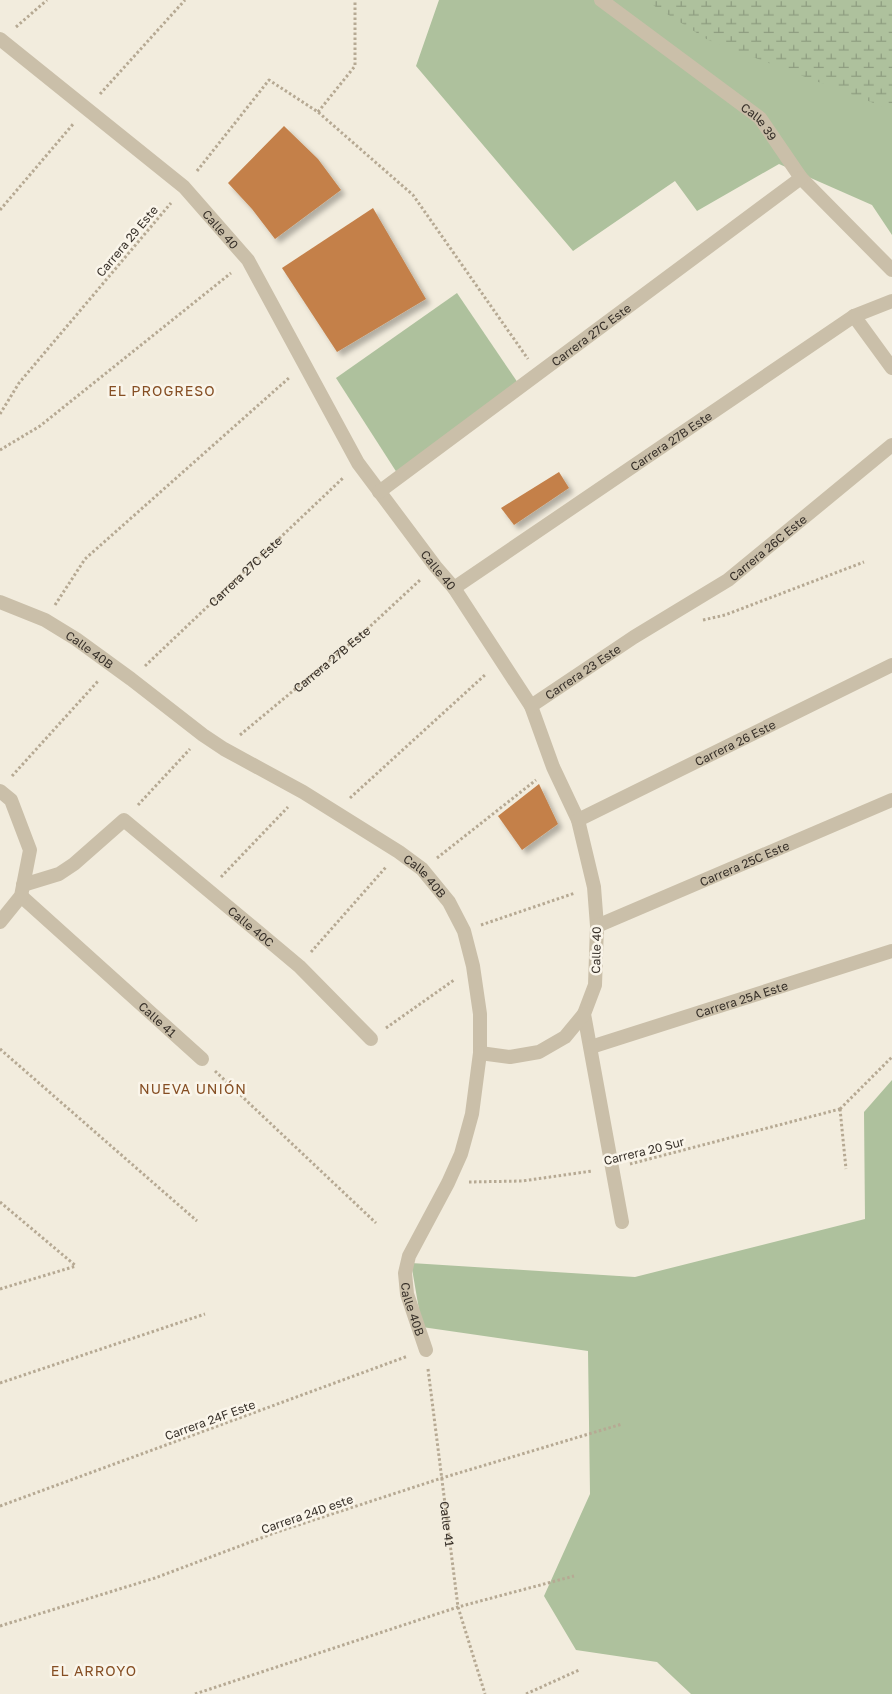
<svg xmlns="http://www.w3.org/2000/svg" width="892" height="1694" viewBox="0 0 892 1694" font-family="'Golos Text',sans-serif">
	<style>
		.green { fill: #aec19d }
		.wetland { fill: url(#wetland-marsh) }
		.building { fill: #c48049; filter: url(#shadow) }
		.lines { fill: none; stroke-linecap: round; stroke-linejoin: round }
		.path { stroke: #b6a993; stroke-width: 3; stroke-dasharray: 2.5 2.5; stroke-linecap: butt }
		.minor { stroke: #cabfa9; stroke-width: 14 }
		.tertiary { stroke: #cabfa9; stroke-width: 14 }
		.labels { text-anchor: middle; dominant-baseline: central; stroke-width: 5; stroke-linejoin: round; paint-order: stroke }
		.street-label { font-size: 12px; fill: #373029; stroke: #faf5ea }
		.neighbourhood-label { font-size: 14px; letter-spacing: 1px; fill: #854e23; stroke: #faf5ea }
	</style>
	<defs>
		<pattern id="wetland-marsh" width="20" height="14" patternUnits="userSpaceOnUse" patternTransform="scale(1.25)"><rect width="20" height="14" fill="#aec19d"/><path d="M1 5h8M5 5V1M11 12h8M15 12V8" fill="none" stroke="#8e9d80"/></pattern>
		<filter id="shadow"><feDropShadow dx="4.5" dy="4.5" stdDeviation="2.5" flood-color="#0004"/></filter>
	</defs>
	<rect width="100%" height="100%" fill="#f2ecdd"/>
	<!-- green -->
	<g class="green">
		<polygon points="439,0 892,0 892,235 872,205 779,164 697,211 675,181 573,251 416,66"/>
		<polygon points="457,293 518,383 399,476 336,378"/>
		<polygon points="892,1080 892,1694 691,1694 657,1662 576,1650 544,1596 590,1494 588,1351 422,1327 411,1263 635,1277 865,1219 864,1112"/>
	</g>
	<!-- wetland -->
	<polygon class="wetland" points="645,0 892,0 892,110 708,40"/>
	<!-- building -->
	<g class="building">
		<polygon points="284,126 318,159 341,190 275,239 252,209 228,183"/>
		<polygon points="373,208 426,299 337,352 282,268"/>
		<polygon points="559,472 569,488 514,525 501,508"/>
		<polygon points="539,784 558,824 522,850 498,816"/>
	</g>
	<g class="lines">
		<!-- path -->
		<g class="path">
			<polyline points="16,27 47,0"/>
			<polyline points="100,94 185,0"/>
			<polyline points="318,112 355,66 355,0"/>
			<polyline points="197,171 269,80 318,112 413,195 528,359"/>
			<polyline points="0,210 74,123"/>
			<polyline points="0,414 19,383 171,203"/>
			<polyline points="0,450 40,426 231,273"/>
			<polyline points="55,605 85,559 290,377"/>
			<polyline points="703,620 725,615 864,562"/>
			<path id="s1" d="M145,666l199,-189"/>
			<path id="s2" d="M240,735l124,-103 56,-52"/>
			<polyline points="12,776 99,680"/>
			<polyline points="350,798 486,674"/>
			<polyline points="138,805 190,749"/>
			<polyline points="437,858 536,780"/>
			<polyline points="221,877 288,807"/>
			<polyline points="481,925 575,893"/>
			<polyline points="311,952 386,867"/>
			<polyline points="386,1028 454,980"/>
			<polyline points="0,1049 197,1221"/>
			<polyline points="215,1071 376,1223"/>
			<polyline points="840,1109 892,1057"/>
			<polyline points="840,1109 846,1169"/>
			<polyline points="630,1164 840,1109"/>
			<polyline points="469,1182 522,1181 592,1171"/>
			<polyline points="0,1202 76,1266"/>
			<polyline points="0,1289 76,1266"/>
			<path id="s3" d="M428,1369l30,238 27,87"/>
			<polyline points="0,1383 205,1314"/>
			<polyline points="0,1506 408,1356"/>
			<polyline points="0,1626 155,1578 277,1532 442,1478 622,1424"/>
			<polyline points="195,1694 458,1607 574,1576"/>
			<polyline points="526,1694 579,1670"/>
		</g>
		<!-- minor -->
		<g class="minor">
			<path id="s4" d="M601,0l159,118 41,60 91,92"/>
			<path id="s5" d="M0,39l184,148 64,73 110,203 77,103 19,22 77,118 22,61 25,53 16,67 3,39 -2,59 -11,29 38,208"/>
			<polyline points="854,316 892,368"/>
			<path id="s6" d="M379,492l422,-314"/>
			<path id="s7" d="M454,588l400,-272 38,-15"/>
			<path id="s8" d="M0,602l45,18 31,19 55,40 72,56 21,14 79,43 96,60 23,17 27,33 15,29 9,35 7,48v39l-8,61 -11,40 -13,29 -39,73 -4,17 2,21 19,56"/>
			<path id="s9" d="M531,706l103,-69 94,-57 164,-135"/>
			<path id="s10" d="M578,820l314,-155"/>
			<path id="s11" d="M23,885l36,-11 15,-10 50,-44 175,146 72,73"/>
			<path id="s12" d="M21,896l181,163"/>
			<path id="s13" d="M597,926l295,-126"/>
			<path id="s14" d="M591,1047l301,-96"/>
			<polyline points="480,1053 510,1057 539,1052 565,1037 584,1014"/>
		</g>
		<!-- tertiary -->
		<polyline class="tertiary" points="0,791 11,800 30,850 21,896 0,922"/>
	</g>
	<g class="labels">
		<!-- street labels -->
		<g class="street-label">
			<text stroke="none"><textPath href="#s4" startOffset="200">Calle 39</textPath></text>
			<text stroke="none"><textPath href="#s5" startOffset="292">Calle 40</textPath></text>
			<text transform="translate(127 241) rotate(-50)">Carrera 29 Este</text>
			<text stroke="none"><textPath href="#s6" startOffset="264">Carrera 27C Este</textPath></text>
			<text stroke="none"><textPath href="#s7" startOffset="262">Carrera 27B Este</textPath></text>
			<text stroke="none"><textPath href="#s9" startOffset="285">Carrera 26C Este</textPath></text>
			<text stroke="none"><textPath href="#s5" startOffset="698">Calle 40</textPath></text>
			<text stroke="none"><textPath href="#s1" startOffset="138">Carrera 27C Este</textPath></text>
			<text stroke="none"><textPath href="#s8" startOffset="102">Calle 40B</textPath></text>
			<text stroke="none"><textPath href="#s2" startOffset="119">Carrera 27B Este</textPath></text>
			<text stroke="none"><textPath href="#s9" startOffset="62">Carrera 23 Este</textPath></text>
			<text stroke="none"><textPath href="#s10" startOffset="175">Carrera 26 Este</textPath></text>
			<text stroke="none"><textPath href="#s13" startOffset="160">Carrera 25C Este</textPath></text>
			<text stroke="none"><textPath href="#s8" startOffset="508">Calle 40B</textPath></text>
			<text stroke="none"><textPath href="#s11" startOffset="288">Calle 40C</textPath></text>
			<text transform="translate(596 950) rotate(-89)">Calle 40</text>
			<text stroke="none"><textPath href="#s14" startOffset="158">Carrera 25A Este</textPath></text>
			<text stroke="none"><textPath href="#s12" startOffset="184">Calle 41</textPath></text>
			<text transform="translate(644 1151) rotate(-14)">Carrera 20 Sur</text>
			<text stroke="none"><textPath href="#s8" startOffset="972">Calle 40B</textPath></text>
			<text transform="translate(210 1420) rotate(-20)">Carrera 24F Este</text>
			<text transform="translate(307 1514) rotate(-19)">Carrera 24D este</text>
			<text stroke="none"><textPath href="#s3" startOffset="156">Calle 41</textPath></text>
		</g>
		<!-- neighbourhood labels -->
		<g class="neighbourhood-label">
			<text x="162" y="390">EL PROGRESO</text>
			<text x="193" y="1088">NUEVA UNIÓN</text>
			<text x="94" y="1670">EL ARROYO</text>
		</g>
	</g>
</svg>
